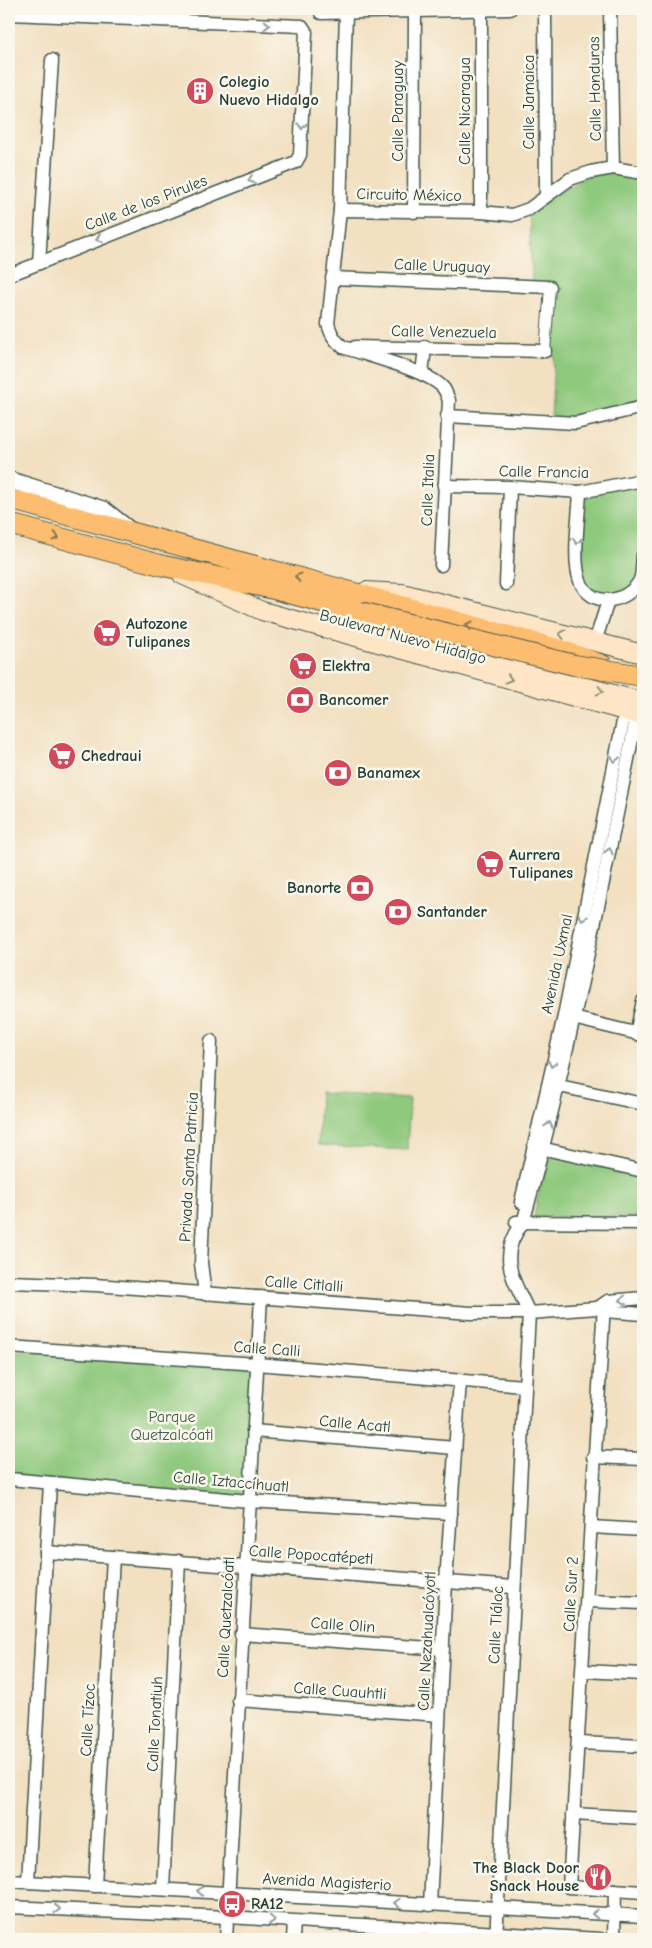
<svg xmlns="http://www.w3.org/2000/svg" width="652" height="1948" viewBox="0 0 652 1948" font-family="'Comic Neue',sans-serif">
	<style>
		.green { fill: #8fc97e; stroke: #578359 }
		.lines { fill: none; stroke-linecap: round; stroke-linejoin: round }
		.pedestrian-casing { stroke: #3f5549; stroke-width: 12 }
		.minor-casing { stroke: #3f5549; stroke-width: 15 }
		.tertiary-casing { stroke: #3f5549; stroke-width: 19 }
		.secondary-casing { stroke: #3f5549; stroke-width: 20 }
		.primary-casing { stroke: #3f5549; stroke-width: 22 }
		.pedestrian { stroke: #fff; stroke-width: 10 }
		.minor { stroke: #fff; stroke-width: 12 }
		.tertiary { stroke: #fff; stroke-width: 16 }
		.secondary { stroke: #fee5c5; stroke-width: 18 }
		.primary { stroke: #fcbd6f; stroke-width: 20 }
		.primary-bridge-casing { stroke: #3f5549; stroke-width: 22; stroke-linecap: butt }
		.primary-bridge { stroke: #fcbd6f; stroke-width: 20 }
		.oneway { stroke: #8f9e9a }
		.oneway2 { stroke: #82774f }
		.oneway3 { stroke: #8e917c }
		.labels { text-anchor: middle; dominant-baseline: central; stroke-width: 5; stroke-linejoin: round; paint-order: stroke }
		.poi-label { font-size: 16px; font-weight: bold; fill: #1f3d34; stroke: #fbf7ec; text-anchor: start }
		.street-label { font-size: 16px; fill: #1f3d34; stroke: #fbf7ec }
		.park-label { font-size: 16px; fill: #3b6046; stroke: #fbf7ec }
	</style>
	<rect width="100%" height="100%" fill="#fbf7ec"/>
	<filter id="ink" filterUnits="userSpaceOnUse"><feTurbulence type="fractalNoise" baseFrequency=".02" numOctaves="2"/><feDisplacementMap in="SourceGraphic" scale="10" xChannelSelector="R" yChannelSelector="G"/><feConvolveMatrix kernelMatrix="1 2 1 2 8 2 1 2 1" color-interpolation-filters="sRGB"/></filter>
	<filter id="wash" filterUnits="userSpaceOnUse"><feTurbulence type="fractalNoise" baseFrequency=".0096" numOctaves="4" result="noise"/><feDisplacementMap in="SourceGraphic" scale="20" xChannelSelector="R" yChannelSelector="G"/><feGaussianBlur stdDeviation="1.12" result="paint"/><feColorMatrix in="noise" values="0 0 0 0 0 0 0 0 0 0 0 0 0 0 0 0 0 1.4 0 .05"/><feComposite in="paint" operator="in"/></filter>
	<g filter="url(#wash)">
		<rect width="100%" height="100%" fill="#f2e0c1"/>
		<!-- green -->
		<g class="green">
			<polygon points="592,173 643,174 643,404 598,421 551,421 554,355 548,354 551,285 532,284 529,211"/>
			<polygon points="643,480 643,555 640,580 608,601 581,583 580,492"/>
			<polygon points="320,1093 410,1098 407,1150 318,1145"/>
			<polygon points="546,1154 643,1176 643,1217 534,1217"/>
			<polygon points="9,1350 253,1367 245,1497 9,1476"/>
		</g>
	</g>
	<g filter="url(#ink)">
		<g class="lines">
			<defs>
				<polyline id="pedestrian" points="545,351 550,287"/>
				<g id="minor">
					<polyline points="545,9 546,195"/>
					<polyline points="610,9 613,168"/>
					<polyline points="321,13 510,9"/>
					<path d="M346,13l-6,197 -12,114c3,10 6,16 15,23 22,8 88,24 101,42 2,3 3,7 5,11l-8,165"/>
					<polyline points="9,14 302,26 306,32 300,155 296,162 9,275"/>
					<polyline points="340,210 481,212 512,215 529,209 570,179 591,172 613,168 643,173"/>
					<polyline points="414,212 415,11"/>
					<polyline points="481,212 481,10"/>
					<polyline points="39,263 52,60"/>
					<polyline points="332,278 550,287"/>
					<polyline points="355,347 545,351"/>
					<polyline points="422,374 425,347"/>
					<polyline points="447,416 576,423 643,407"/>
					<polyline points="444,486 510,487 580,492 643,480"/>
					<path d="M580,492c-1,24 -8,67 0,89 11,27 45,23 59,1 4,-7 3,-19 4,-27"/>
					<polyline points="506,584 510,487"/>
					<polyline points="595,642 608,601"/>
					<polyline points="569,1017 643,1035"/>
					<polyline points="636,1034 643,1001"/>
					<polyline points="550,1084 643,1104"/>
					<polyline points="536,1147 643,1171"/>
					<polyline points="521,1202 564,1016 625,711"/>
					<polyline points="516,1222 643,1223"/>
					<polyline points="9,1282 95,1285 471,1313 529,1313 597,1308 604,1311 643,1314"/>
					<polyline points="205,1294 201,1263 211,1041"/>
					<polyline points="604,1304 569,1887 643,1892"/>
					<polyline points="598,1308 608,1301 643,1298"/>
					<polyline points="9,1347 257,1364 524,1386"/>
					<polyline points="253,1431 455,1448"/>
					<polyline points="593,1457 643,1459"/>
					<polyline points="9,1479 249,1501 451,1513"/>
					<polyline points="591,1527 643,1530"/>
					<polyline points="46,1552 514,1587"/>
					<polyline points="587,1601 643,1603"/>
					<polyline points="241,1634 443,1649"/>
					<polyline points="583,1671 643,1674"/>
					<polyline points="238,1700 439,1715"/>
					<polyline points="579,1743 643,1746"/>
					<polyline points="573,1814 643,1818"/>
					<polyline points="9,1881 643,1916"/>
					<polyline points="28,1882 50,1483"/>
					<polyline points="95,1886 113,1557"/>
					<polyline points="163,1889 179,1561"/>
					<polyline points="430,1905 446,1582 460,1380"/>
					<polyline points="9,1907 227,1917 600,1939"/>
					<polyline points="226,1939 261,1297"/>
					<polyline points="293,1939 294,1922"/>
					<path d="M496,1939l33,-626c-15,-33 -33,-57 -6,-90 46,-168 80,-338 114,-509"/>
					<polyline points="614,1939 615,1890"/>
				</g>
				<polyline id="tertiary" points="9,480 104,510 132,532"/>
				<g id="secondary">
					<polyline points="182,575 262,611 643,716"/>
					<polyline points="366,591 402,593 643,654"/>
					<polyline points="387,633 643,702"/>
				</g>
				<g id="primary">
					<polyline points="9,499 329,586 560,650 602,665"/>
					<polyline points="9,524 164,566 274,589 360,612"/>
				</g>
			</defs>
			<!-- pedestrian casing -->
			<use href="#pedestrian" class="pedestrian-casing"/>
			<!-- minor casing -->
			<use href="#minor" class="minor-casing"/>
			<!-- tertiary casing -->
			<use href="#tertiary" class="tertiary-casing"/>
			<!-- secondary casing -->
			<use href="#secondary" class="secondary-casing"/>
			<!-- primary casing -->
			<use href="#primary" class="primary-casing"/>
			<!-- pedestrian -->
			<use href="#pedestrian" class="pedestrian"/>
			<!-- minor -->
			<use href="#minor" class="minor"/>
			<!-- tertiary -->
			<use href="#tertiary" class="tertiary"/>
			<!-- secondary -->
			<use href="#secondary" class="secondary"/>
			<!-- primary -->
			<use href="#primary" class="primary"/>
			<defs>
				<polyline id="primary-bridge" points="360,612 574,665 643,676"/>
			</defs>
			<!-- primary-bridge casing -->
			<use href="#primary-bridge" class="primary-bridge-casing"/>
			<!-- primary-bridge -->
			<use href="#primary-bridge" class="primary-bridge"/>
		</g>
		<!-- one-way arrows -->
		<defs><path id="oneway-chevron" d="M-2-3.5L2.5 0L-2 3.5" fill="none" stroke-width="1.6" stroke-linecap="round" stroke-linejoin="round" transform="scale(1.25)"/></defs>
		<g class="oneway">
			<use href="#oneway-chevron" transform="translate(267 25) rotate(2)"/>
			<use href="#oneway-chevron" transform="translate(302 126) rotate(93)"/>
			<use href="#oneway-chevron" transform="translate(251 180) rotate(159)"/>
			<use href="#oneway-chevron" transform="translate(99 239) rotate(159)"/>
			<use href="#oneway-chevron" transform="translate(577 541) rotate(93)"/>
			<use href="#oneway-chevron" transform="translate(615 759) rotate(101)"/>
			<use href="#oneway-chevron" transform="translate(609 851) rotate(-78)"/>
			<use href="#oneway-chevron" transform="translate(583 918) rotate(101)"/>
			<use href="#oneway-chevron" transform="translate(552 1064) rotate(103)"/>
			<use href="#oneway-chevron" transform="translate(549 1125) rotate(-77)"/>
			<use href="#oneway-chevron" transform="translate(623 1300) rotate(174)"/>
			<use href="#oneway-chevron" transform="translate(200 1891) rotate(-177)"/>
			<use href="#oneway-chevron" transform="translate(397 1903) rotate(-177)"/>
			<use href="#oneway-chevron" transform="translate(57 1909) rotate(3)"/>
			<use href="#oneway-chevron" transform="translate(595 1914) rotate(-177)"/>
			<use href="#oneway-chevron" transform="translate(272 1920) rotate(4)"/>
		</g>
		<g class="oneway2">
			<use href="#oneway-chevron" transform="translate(56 537) rotate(15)"/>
			<use href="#oneway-chevron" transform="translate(298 577) rotate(-165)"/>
			<use href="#oneway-chevron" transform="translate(469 625) rotate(-164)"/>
		</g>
		<g class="oneway3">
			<use href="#oneway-chevron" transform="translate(562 634) rotate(-166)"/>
			<use href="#oneway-chevron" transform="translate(509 679) rotate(16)"/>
			<use href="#oneway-chevron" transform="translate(600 691) rotate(15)"/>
		</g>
	</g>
	<!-- icons -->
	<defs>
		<symbol id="building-disc" viewBox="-11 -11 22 22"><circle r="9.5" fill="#d1495b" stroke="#fbf7ec"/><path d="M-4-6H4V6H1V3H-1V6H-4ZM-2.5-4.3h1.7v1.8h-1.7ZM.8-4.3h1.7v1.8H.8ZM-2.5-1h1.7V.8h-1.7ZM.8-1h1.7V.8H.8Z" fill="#fff"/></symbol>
		<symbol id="supermarket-disc" viewBox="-11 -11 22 22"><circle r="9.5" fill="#d1495b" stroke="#fbf7ec"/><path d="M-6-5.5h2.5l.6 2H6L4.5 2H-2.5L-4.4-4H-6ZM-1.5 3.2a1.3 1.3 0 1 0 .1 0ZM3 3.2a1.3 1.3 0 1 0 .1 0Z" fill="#fff"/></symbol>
		<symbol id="bank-disc" viewBox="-11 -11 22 22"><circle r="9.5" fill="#d1495b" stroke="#fbf7ec"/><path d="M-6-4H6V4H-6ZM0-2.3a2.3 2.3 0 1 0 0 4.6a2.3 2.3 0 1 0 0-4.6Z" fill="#fff"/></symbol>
		<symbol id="restaurant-disc" viewBox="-11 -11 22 22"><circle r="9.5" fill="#d1495b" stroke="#fbf7ec"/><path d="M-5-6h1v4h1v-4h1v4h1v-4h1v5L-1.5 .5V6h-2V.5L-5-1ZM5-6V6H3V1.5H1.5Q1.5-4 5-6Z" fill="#fff"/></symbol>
		<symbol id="bus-disc" viewBox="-11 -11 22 22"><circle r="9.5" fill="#d1495b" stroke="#fbf7ec"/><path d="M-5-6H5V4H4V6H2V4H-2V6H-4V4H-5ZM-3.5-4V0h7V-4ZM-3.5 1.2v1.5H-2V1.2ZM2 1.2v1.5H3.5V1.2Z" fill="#fff"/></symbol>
	</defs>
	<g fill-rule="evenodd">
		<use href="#building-disc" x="184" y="75" width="32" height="32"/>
		<use href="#supermarket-disc" x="91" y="617" width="32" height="32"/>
		<use href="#supermarket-disc" x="287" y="650" width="32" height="32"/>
		<use href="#bank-disc" x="284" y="684" width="32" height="32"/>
		<use href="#supermarket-disc" x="46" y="740" width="32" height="32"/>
		<use href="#bank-disc" x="322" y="757" width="32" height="32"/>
		<use href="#supermarket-disc" x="474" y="848" width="32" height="32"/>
		<use href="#bank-disc" x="344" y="872" width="32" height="32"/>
		<use href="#bank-disc" x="382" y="896" width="32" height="32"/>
		<use href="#restaurant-disc" x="582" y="1861" width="32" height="32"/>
		<use href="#bus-disc" x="216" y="1888" width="32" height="32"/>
	</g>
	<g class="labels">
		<!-- poi labels -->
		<g class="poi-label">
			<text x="219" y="82">Colegio<tspan x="219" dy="18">Nuevo Hidalgo</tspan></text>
			<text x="126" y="624">Autozone<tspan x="126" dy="18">Tulipanes</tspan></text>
			<text x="322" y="666">Elektra</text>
			<text x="319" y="700">Bancomer</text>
			<text x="81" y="756">Chedraui</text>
			<text x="357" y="773">Banamex</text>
			<text x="509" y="855">Aurrera<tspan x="509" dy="18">Tulipanes</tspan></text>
			<text x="341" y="888" text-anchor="end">Banorte</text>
			<text x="417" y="912">Santander</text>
			<text x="579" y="1868" text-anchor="end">The Black Door<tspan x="579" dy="18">Snack House</tspan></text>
			<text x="251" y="1904">RA12</text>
		</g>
		<!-- street labels -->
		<g class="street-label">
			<text transform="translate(595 89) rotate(-91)">Calle Honduras</text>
			<text transform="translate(529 102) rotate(-90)">Calle Jamaica</text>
			<text transform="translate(398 111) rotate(-90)">Calle Paraguay</text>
			<text transform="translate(465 111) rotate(-90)">Calle Nicaragua</text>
			<text transform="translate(409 195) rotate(1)">Circuito México</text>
			<text transform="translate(146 203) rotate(-21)">Calle de los Pirules</text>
			<text transform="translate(442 266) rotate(2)">Calle Uruguay</text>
			<text transform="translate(444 332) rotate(1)">Calle Venezuela</text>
			<text transform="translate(544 472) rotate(1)">Calle Francia</text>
			<text transform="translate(428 490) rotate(-88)">Calle Italia</text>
			<text transform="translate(403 637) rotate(15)">Boulevard Nuevo Hidalgo</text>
			<text transform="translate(557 964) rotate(-78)">Avenida Uxmal</text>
			<text transform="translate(189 1167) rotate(-87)">Privada Santa Patricia</text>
			<text transform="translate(304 1284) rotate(4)">Calle Citlalli</text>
			<text transform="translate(267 1349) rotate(4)">Calle Calli</text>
			<text transform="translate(355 1424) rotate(5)">Calle Acatl</text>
			<text transform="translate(231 1482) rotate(5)">Calle Iztaccíhuatl</text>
			<text transform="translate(311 1555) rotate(4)">Calle Popocatépetl</text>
			<text transform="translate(571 1594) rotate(-87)">Calle Sur 2</text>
			<text transform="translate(226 1617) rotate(-87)">Calle Quetzalcóatl</text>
			<text transform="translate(343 1625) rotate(4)">Calle Olin</text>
			<text transform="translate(496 1625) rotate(-87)">Calle Tláloc</text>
			<text transform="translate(427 1641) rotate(-87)">Calle Nezahualcóyotl</text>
			<text transform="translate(340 1691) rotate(4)">Calle Cuauhtli</text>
			<text transform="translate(88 1720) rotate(-87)">Calle Tízoc</text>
			<text transform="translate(155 1724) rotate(-87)">Calle Tonatiuh</text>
			<text transform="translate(327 1882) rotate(3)">Avenida Magisterio</text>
		</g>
		<!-- park labels -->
		<g class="park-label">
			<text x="172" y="1417">Parque<tspan x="172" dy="18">Quetzalcóatl</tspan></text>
		</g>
	</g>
	<!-- margin -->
	<rect width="652" height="1948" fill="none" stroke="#fbf7ec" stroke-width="30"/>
</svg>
